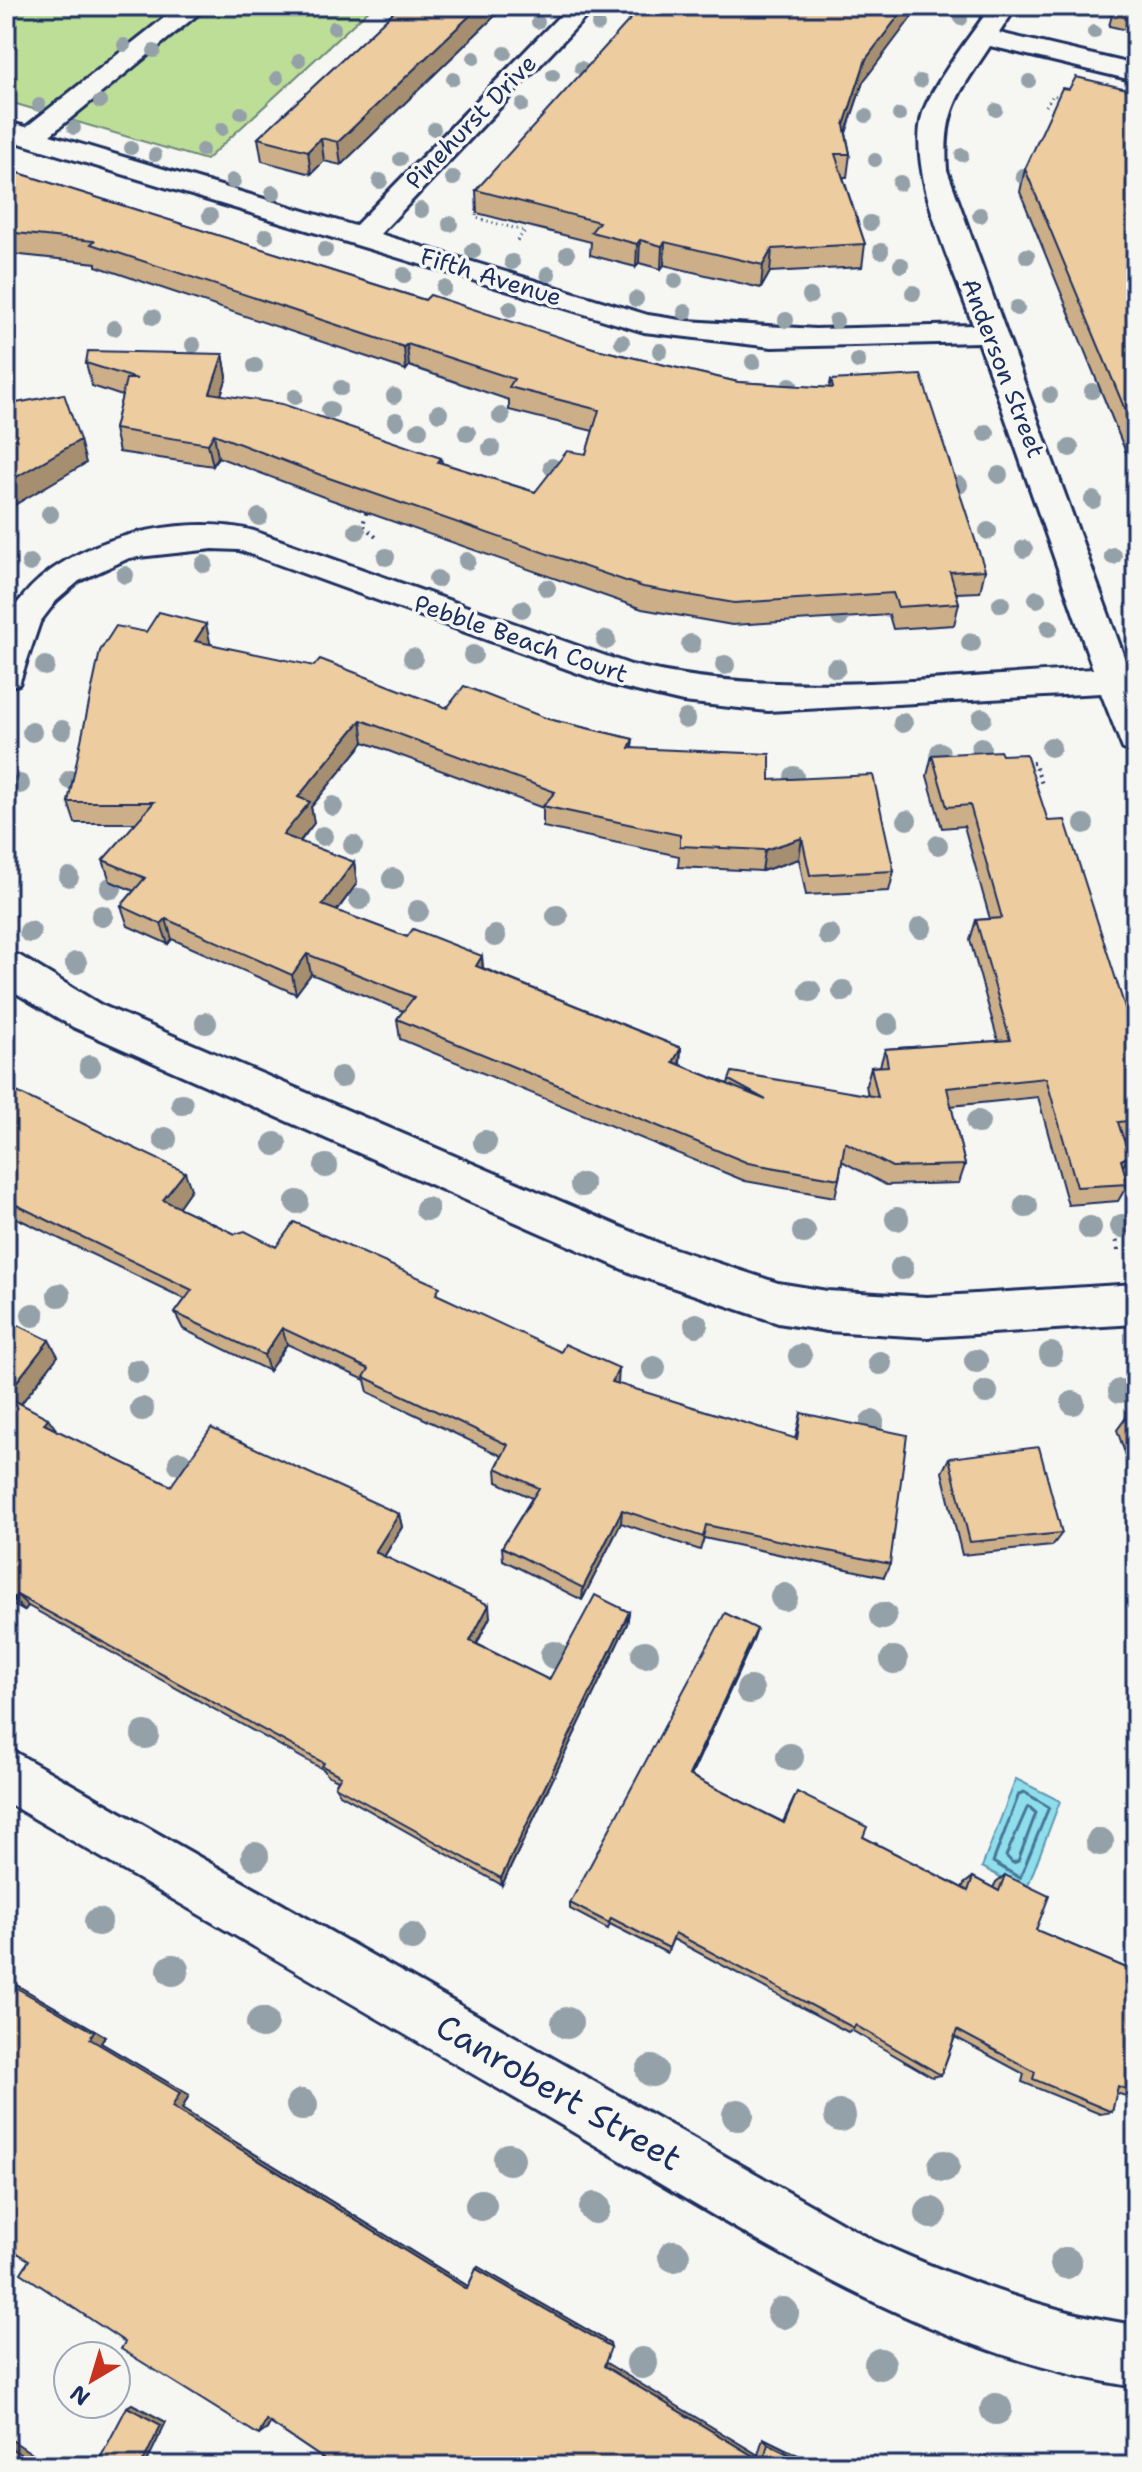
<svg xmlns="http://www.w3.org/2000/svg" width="1142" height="2472" viewBox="0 0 1142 2472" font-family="'Shantell Sans',sans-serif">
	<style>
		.green { fill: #bdde97; stroke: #6c867a; stroke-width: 2 }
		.water { fill: #8edeeb; stroke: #6098b3; stroke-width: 2 }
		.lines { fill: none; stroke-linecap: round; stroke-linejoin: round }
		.shore { stroke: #497596; stroke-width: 3 }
		.minor-casing { stroke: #1b2f5e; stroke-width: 6 }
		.path-far2 { stroke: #1b2f5e; stroke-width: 3; stroke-dasharray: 1 4; stroke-linecap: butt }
		.path-far1 { stroke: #1b2f5e; stroke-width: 4; stroke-dasharray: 2 5; stroke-linecap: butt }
		.path { stroke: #1b2f5e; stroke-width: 5; stroke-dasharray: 2 6; stroke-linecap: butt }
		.minor { fill: #f6f6f2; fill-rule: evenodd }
		.tree { fill: #94a1a8 }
		.wall { fill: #ccaf89; stroke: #1b2f5e; stroke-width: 2 }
		.shaded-wall { fill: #a68f6f; stroke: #1b2f5e; stroke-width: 2 }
		.building { fill: #edcc9f; stroke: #1b2f5e; stroke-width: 2 }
		.labels { text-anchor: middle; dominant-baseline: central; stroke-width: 7; stroke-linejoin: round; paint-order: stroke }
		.far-street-label { font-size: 24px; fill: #1b2f5e; stroke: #f6f6f2 }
		.near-street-label { font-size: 34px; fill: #1b2f5e; stroke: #f6f6f2 }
	</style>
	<rect width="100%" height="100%" fill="#f6f6f2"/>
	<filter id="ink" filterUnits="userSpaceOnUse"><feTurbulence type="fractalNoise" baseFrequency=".0125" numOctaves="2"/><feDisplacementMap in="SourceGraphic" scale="16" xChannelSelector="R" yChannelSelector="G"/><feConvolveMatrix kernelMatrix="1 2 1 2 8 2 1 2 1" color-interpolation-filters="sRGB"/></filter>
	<g filter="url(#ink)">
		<!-- green -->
		<polygon class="green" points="6,6 373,6 206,160 6,101"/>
		<!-- water -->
		<polygon class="water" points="1016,1779 1060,1801 1026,1891 982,1867"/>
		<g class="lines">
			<!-- shore -->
			<g class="shore">
				<polygon points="1024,1792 1049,1807 1020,1878 993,1862 1019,1794"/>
				<polygon points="1028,1806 1036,1813 1018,1861 1013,1863 1006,1856"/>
			</g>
			<defs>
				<g id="minor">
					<path d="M179,6h29l-158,129 305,91 214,-220h27l-216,228 268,81 39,6 128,8 158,-4c-19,-56 -74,-168 -46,-222 17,-34 43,-66 64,-97h26l-18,27 137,32v16l-146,-35c-32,49 -47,63 -43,124l189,520v63l-13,-4 -22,-56 -333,18 -85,-9 -72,-17 -372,-135 -26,-1 -84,9 -50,23 -23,20 -16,21 -21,62 -13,3c0,-20 -5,-49 1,-68 2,-7 9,-14 14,-20 46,-60 160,-87 233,-68l377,134c149,35 310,12 462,4l-114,-327 -207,5 -128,-15 -638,-193v-17l20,5z"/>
					<polygon points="6,951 20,956 101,1005 663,1245 778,1283 827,1291 927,1297 1136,1284 1136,1324 927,1337 827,1331 778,1323 636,1275 73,1027 6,987"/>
					<path d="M6,1747l868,494c85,38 170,71 262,84v62c-212,-32 -393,-156 -575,-262 -185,-107 -370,-215 -555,-323z"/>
				</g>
			</defs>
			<!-- minor casing -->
			<use href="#minor" class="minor-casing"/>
			<!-- path-far2 -->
			<g class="path-far2">
				<polyline points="1046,106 1053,95 1063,98"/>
				<polyline points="477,205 476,218 525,231 515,243"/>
			</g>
			<!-- path-far1 -->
			<g class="path-far1">
				<polyline points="368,506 363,525 378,539"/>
				<polyline points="443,713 455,698 461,701"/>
				<polyline points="1025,764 1034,763 1042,784"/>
			</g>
			<!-- path -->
			<polyline class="path" points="1116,1241 1120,1256"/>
			<!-- minor -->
			<use href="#minor" class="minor"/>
		</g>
		<!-- trees -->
		<g class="tree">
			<circle cx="961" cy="19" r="7"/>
			<circle cx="538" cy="22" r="7"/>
			<circle cx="598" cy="25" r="7"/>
			<circle cx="334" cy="28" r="7"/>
			<circle cx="1094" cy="32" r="7"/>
			<circle cx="124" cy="45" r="7"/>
			<circle cx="154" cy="51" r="7"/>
			<circle cx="505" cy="53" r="7"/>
			<circle cx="474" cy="58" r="7"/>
			<circle cx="299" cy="60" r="7"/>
			<circle cx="581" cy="68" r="7"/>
			<circle cx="553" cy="75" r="7"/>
			<circle cx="277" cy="78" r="7"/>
			<circle cx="453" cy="79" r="7"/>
			<circle cx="920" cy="81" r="7"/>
			<circle cx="1029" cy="81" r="7"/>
			<circle cx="100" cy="102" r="7"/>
			<circle cx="39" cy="105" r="7"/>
			<circle cx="522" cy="105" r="7"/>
			<circle cx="996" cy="110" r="7"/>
			<circle cx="241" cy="113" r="7"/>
			<circle cx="899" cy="115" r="7"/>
			<circle cx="866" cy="116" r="7"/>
			<circle cx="74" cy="128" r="7"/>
			<circle cx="222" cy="129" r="7"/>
			<circle cx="434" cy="129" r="7"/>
			<circle cx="131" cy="148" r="7"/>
			<circle cx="202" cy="150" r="7"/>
			<circle cx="155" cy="155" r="7"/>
			<circle cx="962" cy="155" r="7"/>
			<circle cx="400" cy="159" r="7"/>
			<circle cx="875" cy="160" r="7"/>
			<circle cx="1023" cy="176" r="8"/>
			<circle cx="453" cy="178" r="8"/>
			<circle cx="233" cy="181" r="8"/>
			<circle cx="380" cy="181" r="8"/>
			<circle cx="900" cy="183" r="8"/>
			<circle cx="273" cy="193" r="8"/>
			<circle cx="421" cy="210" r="8"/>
			<circle cx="980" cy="215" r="8"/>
			<circle cx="210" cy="216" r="8"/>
			<circle cx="870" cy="223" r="8"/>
			<circle cx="450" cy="224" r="8"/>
			<circle cx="266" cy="236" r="8"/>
			<circle cx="325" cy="250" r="8"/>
			<circle cx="473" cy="251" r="8"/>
			<circle cx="881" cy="251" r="8"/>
			<circle cx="567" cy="254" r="8"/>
			<circle cx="1027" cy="256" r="8"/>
			<circle cx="512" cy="262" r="8"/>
			<circle cx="901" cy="265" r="8"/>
			<circle cx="548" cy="274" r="8"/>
			<circle cx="404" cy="275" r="8"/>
			<circle cx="675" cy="281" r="8"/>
			<circle cx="444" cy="288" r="8"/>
			<circle cx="913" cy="293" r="8"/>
			<circle cx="810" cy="296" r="8"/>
			<circle cx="636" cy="299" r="8"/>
			<circle cx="1017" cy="308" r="8"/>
			<circle cx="510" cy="309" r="8"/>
			<circle cx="685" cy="312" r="8"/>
			<circle cx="153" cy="317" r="8"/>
			<circle cx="786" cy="320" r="8"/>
			<circle cx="836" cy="321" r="8"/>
			<circle cx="114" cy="328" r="8"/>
			<circle cx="622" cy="342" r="8"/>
			<circle cx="193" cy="345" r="8"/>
			<circle cx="660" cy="351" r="8"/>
			<circle cx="858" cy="361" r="8"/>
			<circle cx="753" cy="362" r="8"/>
			<circle cx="255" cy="366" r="8"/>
			<circle cx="790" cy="385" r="8"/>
			<circle cx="341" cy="388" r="8"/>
			<circle cx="1092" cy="391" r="8"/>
			<circle cx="1050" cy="395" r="8"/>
			<circle cx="394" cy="396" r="8"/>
			<circle cx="295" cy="397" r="8"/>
			<circle cx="330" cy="410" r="9"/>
			<circle cx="439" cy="413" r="9"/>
			<circle cx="501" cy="416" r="9"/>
			<circle cx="396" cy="421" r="9"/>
			<circle cx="419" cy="430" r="9"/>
			<circle cx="467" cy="433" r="9"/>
			<circle cx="986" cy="433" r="9"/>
			<circle cx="491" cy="448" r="9"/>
			<circle cx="1070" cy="448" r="9"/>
			<circle cx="552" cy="467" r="9"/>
			<circle cx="999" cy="475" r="9"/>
			<circle cx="959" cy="485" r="9"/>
			<circle cx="1093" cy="500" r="9"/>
			<circle cx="50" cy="514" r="9"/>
			<circle cx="259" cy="517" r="9"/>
			<circle cx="357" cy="531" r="9"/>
			<circle cx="988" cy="531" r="9"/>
			<circle cx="1024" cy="549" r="9"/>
			<circle cx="1113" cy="556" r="9"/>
			<circle cx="386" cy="557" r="9"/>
			<circle cx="467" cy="561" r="9"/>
			<circle cx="30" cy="563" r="9"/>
			<circle cx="204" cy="564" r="9"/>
			<circle cx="125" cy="575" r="9"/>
			<circle cx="437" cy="579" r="9"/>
			<circle cx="547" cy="588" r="9"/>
			<circle cx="1037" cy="599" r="9"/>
			<circle cx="1001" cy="604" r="9"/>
			<circle cx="522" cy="609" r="9"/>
			<circle cx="840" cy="618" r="9"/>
			<circle cx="1049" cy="628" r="9"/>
			<circle cx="606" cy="640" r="10"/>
			<circle cx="971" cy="643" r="10"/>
			<circle cx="691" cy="644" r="10"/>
			<circle cx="473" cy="655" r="10"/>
			<circle cx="413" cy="658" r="10"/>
			<circle cx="725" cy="665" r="10"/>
			<circle cx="45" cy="666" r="10"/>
			<circle cx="836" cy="668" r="10"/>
			<circle cx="982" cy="718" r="10"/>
			<circle cx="686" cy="719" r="10"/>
			<circle cx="903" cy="723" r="10"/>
			<circle cx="62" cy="730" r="10"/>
			<circle cx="32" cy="732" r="10"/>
			<circle cx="981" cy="747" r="10"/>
			<circle cx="1051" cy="747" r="10"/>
			<circle cx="940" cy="752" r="10"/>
			<circle cx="794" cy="776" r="10"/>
			<circle cx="70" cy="780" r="10"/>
			<circle cx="20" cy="784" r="10"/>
			<circle cx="333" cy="806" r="10"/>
			<circle cx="907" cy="820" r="10"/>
			<circle cx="1084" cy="824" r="10"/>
			<circle cx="323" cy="836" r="10"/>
			<circle cx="353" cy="845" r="10"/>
			<circle cx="938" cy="845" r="10"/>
			<circle cx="69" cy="877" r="10"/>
			<circle cx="393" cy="879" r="11"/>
			<circle cx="111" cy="888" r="11"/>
			<circle cx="360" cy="899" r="11"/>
			<circle cx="418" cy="911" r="11"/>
			<circle cx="102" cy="916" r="11"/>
			<circle cx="557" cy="916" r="11"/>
			<circle cx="921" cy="928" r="11"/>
			<circle cx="30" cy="932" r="11"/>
			<circle cx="829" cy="935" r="11"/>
			<circle cx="495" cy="936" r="11"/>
			<circle cx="76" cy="963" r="11"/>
			<circle cx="810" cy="991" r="11"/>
			<circle cx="843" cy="991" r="11"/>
			<circle cx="206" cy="1023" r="11"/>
			<circle cx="888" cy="1024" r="11"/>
			<circle cx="90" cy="1066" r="11"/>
			<circle cx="341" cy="1077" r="11"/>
			<circle cx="182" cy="1104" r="11"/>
			<circle cx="978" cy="1122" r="12"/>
			<circle cx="165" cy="1139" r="12"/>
			<circle cx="485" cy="1142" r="12"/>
			<circle cx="275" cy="1144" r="12"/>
			<circle cx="326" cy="1166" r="12"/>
			<circle cx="582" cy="1185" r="12"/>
			<circle cx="297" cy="1202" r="12"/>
			<circle cx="1026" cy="1206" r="12"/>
			<circle cx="427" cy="1209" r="12"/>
			<circle cx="897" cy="1219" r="12"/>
			<circle cx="1122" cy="1226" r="12"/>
			<circle cx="1090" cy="1228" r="12"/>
			<circle cx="804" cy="1232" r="12"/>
			<circle cx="902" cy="1268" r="12"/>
			<circle cx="59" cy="1295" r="12"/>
			<circle cx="33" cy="1315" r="12"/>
			<circle cx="696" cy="1325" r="12"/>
			<circle cx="1051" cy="1354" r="12"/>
			<circle cx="800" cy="1356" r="12"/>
			<circle cx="976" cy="1361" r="12"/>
			<circle cx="880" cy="1363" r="12"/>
			<circle cx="654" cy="1368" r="12"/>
			<circle cx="137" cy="1371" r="12"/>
			<circle cx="1120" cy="1391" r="12"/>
			<circle cx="986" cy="1392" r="12"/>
			<circle cx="1073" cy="1403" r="12"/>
			<circle cx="142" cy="1409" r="12"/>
			<circle cx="872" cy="1422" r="12"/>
			<circle cx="180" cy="1463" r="12"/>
			<circle cx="784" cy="1597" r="14"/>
			<circle cx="883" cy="1616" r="14"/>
			<circle cx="645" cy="1654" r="14"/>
			<circle cx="554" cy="1655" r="14"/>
			<circle cx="894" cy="1660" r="14"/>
			<circle cx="750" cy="1690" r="14"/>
			<circle cx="145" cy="1735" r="14"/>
			<circle cx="790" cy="1757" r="14"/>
			<circle cx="1100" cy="1842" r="14"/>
			<circle cx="255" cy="1856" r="14"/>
			<circle cx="98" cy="1922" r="14"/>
			<circle cx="412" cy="1937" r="14"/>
			<circle cx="173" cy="1970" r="16"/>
			<circle cx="262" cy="2023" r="16"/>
			<circle cx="567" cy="2023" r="16"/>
			<circle cx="652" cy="2071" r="16"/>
			<circle cx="302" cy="2105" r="16"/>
			<circle cx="738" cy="2115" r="16"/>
			<circle cx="840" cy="2116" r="16"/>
			<circle cx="509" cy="2159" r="16"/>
			<circle cx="944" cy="2166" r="16"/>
			<circle cx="481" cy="2205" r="16"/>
			<circle cx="595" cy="2208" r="16"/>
			<circle cx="931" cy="2213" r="16"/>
			<circle cx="674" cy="2256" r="16"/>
			<circle cx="1066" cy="2263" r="16"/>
			<circle cx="783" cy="2313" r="16"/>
			<circle cx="642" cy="2363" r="16"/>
			<circle cx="880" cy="2364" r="16"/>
			<circle cx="996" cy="2409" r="16"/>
		</g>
		<!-- wall -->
		<g class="wall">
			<polygon points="400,6 505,6 341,165 324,161 311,174 262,161 258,138"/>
			<polygon points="1085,6 1136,6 1136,32 1109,26 1112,15"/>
			<polygon points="863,82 846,133 850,154 847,177 843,177 865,244 862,267 770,272 761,288 664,265 661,269 639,263 636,267 590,255 591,242 477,213 476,190"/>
			<polygon points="1069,89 1136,91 1136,477 1020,192 1025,169"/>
			<polygon points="6,169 425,300 596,349 738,382 829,388 831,380 985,570 980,592 956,593 959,603 954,625 893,629 889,615 732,625 642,609 329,499 218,457 213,466 119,452 114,429 122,396 92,386 86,363 223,354 227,377 221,395 441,458 442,463 535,492 586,454 593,431 509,410 509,400 409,366 406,370 96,266 96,263 11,254 6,253"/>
			<polygon points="146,632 210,644 447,708 548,719 633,739 632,748 770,780 894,871 889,891 806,895 799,859 762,871 678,867 679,856 543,827 543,808 364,742 311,807 314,823 300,842 354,862 357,883 337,911 407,937 482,956 483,968 681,1048 680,1065 728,1084 729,1080 868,1096 866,1085 871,1067 880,1066 885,1049 998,1041 970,940 976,920 990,919 964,826 942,828 927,776 932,755 1002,755 1048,821 1136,1042 1136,1138 1124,1139 1123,1167 1128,1184 1118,1201 1068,1205 1038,1097 951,1106 965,1165 959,1183 886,1185 842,1161 839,1179 835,1197 745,1181 400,1039 397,1019 403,1011 311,974 296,994 172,939 168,944 128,926 121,906 134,891 110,881 103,860 136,823 75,823 68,802"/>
			<polygon points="6,1087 191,1189 178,1207 235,1234 442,1297 618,1384 795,1439 801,1413 890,1564 884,1577 704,1538 700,1550 621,1523 582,1600 503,1560 502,1547 532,1498 497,1482 496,1468 502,1456 368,1392 365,1380 287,1344 269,1371 183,1329 175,1313 185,1299 6,1213"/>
			<polygon points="6,1319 58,1356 21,1404 57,1431 171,1486 399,1514 402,1527 384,1557 490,1617 477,1644 549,1680 629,1612 627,1624 502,1885 340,1794 335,1786 338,1780 327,1775 324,1770 28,1606 24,1611 6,1601"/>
			<polygon points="1136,1414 1136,1485 1117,1430 1128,1415"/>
			<polygon points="949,1458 1062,1533 1052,1546 962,1555 942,1472"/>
			<polygon points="753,1640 691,1776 783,1822 797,1792 863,1837 962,1888 964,1884 973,1877 993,1888 996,1882 1005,1875 1036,1930 1136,1972 1136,2099 1116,2093 1112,2112 1100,2114 1022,2082 1024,2074 955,2037 941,2075 932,2077 851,2030 848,2032 673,1939 667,1953 610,1924 608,1929 570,1909 570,1903"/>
			<polygon points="6,1979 105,2036 101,2043 189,2095 182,2109 468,2286 478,2267 610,2343 605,2363 758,2455 763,2438 820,2466 363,2461 361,2466 334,2466 270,2423 267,2429 125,2342 29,2260 6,2246"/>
		</g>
		<!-- shaded-wall -->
		<g class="shaded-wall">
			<polygon points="480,6 505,6 341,165 338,142"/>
			<polygon points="906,6 920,6 863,82 841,147 844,125 866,59"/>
			<polygon points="321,138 324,161 311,174 308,151"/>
			<polygon points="640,240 639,263 636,267 637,244"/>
			<polygon points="665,242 664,265 661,269 662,246"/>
			<polygon points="772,249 770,272 761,288 763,265"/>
			<polygon points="407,344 409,366 406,370 404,347"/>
			<polygon points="223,354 227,377 214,415 210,393"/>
			<polygon points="214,434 218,457 213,466 208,444"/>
			<polygon points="80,440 86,463 6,510 6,483"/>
			<polygon points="206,624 211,646 195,641"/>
			<polygon points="361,720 364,742 311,807 314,823 288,856 283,835 298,797"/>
			<polygon points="802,838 799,859 762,871 765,850"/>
			<polygon points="354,862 357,883 326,925 322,905"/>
			<polygon points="166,919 172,939 168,944 161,924"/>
			<polygon points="307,954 311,974 296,994 292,975"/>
			<polygon points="482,956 483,976 476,966"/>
			<polygon points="681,1048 679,1067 673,1062"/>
			<polygon points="1129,1156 1119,1174 1121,1160"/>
			<polygon points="185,1172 191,1189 171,1218 163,1200"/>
			<polygon points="282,1328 287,1344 269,1371 264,1355"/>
			<polygon points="49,1340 58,1356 16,1410 6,1396"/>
			<polygon points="619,1368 618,1384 612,1382"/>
			<polygon points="48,1418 58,1432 44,1424"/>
			<polygon points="622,1510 621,1523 582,1600 583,1588"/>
			<polygon points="399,1514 402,1527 379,1565 375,1552"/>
			<polygon points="17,1595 28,1606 24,1611 13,1599"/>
			<polygon points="489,1605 490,1617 472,1652 470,1641"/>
			<polygon points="629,1612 627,1624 502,1885 501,1878"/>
			<polygon points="757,1629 753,1640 687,1784 689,1775"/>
			<polygon points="6,1979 105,2036 101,2043 189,2095 182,2109 469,2287 467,2289 172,2107 90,2039 6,1982"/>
			<polygon points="478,2267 610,2343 611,2347 476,2269"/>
			<polygon points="603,2361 758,2455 763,2462 604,2366"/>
			<polygon points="132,2404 166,2422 145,2466 141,2466 127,2407"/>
			<polygon points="274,2415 267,2429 259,2435 266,2420"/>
			<polygon points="6,2436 50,2466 38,2466 6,2445"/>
			<polygon points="763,2438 820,2466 812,2466 768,2444"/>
		</g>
		<!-- building -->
		<g class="building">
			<polygon points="400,6 480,6 338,142 321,138 308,151 258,138"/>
			<polygon points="642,6 906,6 866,59 844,125 850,154 835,154 865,244 772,249 763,265 665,242 662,246 640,240 637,244 591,232 599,222 476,190"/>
			<polygon points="1076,77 1136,91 1136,436 1025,169 1062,88 1069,89"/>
			<polygon points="6,169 425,300 430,295 596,349 738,382 833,388 831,380 921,375 985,570 950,572 959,603 898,607 893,593 734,603 643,587 326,477 214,434 208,444 114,429 126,379 137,379 86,363 88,351 223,354 210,393 282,404 441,458 438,462 535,492 567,451 586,454 599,410 509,387 514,379 407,344 404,347 91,244 94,241 6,232"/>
			<polygon points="64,394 80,440 6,483 6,407 11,404"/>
			<polygon points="159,612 206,624 195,641 314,666 320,659 447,708 464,686 548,719 633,739 629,748 770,754 770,780 873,775 894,871 810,875 802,838 765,850 680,846 680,835 543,806 555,792 361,720 298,797 310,802 283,835 354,862 322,905 407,937 413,929 482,956 476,966 681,1048 673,1062 766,1100 729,1080 732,1072 878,1097 871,1067 888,1066 885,1049 1010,1040 976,920 1002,918 970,805 947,807 932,755 1000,751 1002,755 1026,754 1048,821 1065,820 1136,1042 1136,1120 1118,1122 1129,1156 1121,1160 1128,1184 1077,1187 1046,1078 947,1088 965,1165 892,1167 845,1142 839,1179 748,1163 397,1019 414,997 307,954 292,975 166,919 161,924 121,906 145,878 103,860 154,802 68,802 100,651 116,626 146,632"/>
			<polygon points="6,1087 185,1172 163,1200 235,1234 245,1231 276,1247 294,1222 440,1287 436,1294 561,1352 565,1344 619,1368 612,1382 797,1439 801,1413 907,1435 890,1564 706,1525 703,1537 622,1510 583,1588 502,1547 539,1488 496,1468 508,1445 364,1377 369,1369 282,1328 264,1355 175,1313 192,1290 6,1200"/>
			<polygon points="6,1319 49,1340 6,1395"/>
			<polygon points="6,1396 48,1418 44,1424 171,1486 211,1428 399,1514 375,1552 489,1605 470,1641 549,1680 595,1595 629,1612 501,1878 335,1786 341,1776 322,1766 324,1763 17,1595 13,1599 6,1595"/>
			<polygon points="1136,1414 1136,1439 1128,1415"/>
			<polygon points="1039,1447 1062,1533 970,1542 949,1458"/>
			<polygon points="725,1613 757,1629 689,1775 784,1823 797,1792 867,1827 863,1837 968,1891 973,1877 999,1891 1005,1875 1049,1896 1036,1930 1136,1972 1136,2093 1118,2086 1112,2112 1033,2079 1035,2072 957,2030 941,2075 855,2025 854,2028 675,1933 669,1948 611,1918 609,1923 570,1903"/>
			<polygon points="6,1982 94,2032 90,2039 180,2093 172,2107 467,2289 476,2269 611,2347 604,2366 763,2462 768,2444 812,2466 371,2466 362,2460 359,2466 334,2466 266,2420 259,2435 121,2349 125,2342 21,2273 29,2260 6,2246"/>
			<polygon points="127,2407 161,2425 141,2466 96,2466"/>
			<polygon points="6,2445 38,2466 6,2466"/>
		</g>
	</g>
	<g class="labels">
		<!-- far-street labels -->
		<g class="far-street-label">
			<text transform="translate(471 122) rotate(-46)">Pinehurst Drive</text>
			<text transform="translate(491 277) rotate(17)">Fifth Avenue</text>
			<text transform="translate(1003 368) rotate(69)">Anderson Street</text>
			<text transform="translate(521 639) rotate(19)">Pebble Beach Court</text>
		</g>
		<!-- near-street labels -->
		<g class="near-street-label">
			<text transform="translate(559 2092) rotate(30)">Canrobert Street</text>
		</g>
	</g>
	<!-- margin -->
	<rect width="1142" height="2472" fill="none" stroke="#f6f6f2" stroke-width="32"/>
	<rect x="16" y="16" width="1110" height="2440" fill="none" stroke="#1b2f5e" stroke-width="3" filter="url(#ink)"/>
	<!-- north arrow -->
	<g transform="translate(92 2380) rotate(218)"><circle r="38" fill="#f6f6f2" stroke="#9ea6b7" stroke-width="2"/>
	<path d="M0-6L14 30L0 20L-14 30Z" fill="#c8321e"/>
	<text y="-12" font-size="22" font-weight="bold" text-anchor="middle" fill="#1b2f5e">N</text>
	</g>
</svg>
